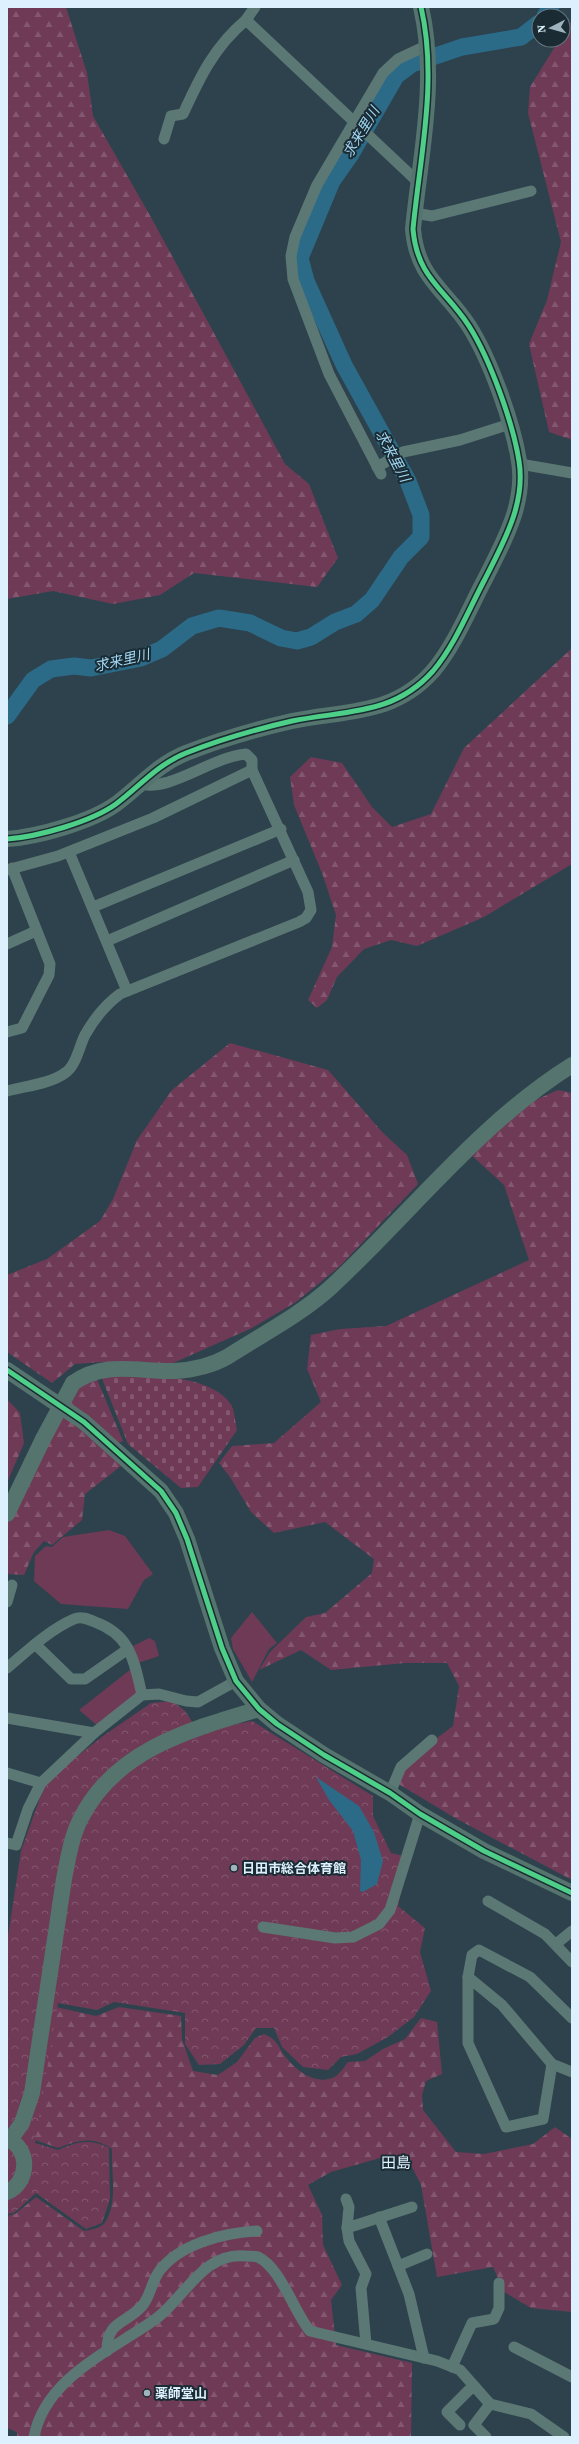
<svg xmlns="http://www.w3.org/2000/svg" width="579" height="2444" viewBox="0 0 579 2444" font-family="'Source Serif 4','Noto Sans JP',serif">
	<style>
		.grass { fill: #6f3a56 }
		.forest { fill: url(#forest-firs) }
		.cemetery { fill: url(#cemetery-stones) }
		.park { fill: url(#park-crowns) }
		.water { fill: #2b6b88 }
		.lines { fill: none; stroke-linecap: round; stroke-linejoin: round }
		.river { stroke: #2b6b88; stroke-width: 17 }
		.street { stroke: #5c7874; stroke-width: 11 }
		.secondary { stroke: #55746e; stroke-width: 16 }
		.secondary-bridge { stroke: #55746e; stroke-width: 16 }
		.cycleway-casing { stroke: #1a2b33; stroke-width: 8 }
		.cycleway { stroke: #4dcf88; stroke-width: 5 }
		.poi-dot { fill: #9fb4bf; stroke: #1a2b33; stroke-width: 1.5 }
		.labels { text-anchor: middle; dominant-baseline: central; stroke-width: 4; stroke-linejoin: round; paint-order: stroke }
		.poi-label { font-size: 13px; font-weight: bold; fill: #dcf1fd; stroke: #1a2b33; text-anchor: start }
		.water-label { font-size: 14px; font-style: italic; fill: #a2d7f4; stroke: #1a2b33 }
		.quarter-label { font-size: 15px; fill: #dcf1fd; stroke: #1a2b33 }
	</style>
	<defs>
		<pattern id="forest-firs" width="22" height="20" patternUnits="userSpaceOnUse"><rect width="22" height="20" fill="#6f3a56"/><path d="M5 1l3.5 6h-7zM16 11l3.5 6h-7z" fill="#83576f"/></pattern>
		<pattern id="cemetery-stones" width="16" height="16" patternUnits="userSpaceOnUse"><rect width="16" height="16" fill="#6f3a56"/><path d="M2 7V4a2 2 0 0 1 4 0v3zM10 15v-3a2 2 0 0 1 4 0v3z" fill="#83576f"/></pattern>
		<pattern id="park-crowns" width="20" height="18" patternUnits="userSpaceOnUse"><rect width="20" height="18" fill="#6f3a56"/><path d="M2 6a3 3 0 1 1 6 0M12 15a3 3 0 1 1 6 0" fill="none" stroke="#83576f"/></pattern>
	</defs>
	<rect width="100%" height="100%" fill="#2d424d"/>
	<!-- grass -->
	<g class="grass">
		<polygon points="109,1530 125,1536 153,1574 144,1580 128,1609 61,1604 34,1581 35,1556 46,1546 52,1547 63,1537"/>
		<polygon points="252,1612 277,1643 269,1649 252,1682 233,1649 231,1638"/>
		<polygon points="149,1638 155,1641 159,1656 138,1663 133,1646"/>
		<polygon points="131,1669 138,1695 98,1726 79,1710"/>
	</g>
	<!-- forest -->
	<g class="forest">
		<polygon points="7,7 66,7 87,73 93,116 152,219 285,464 309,484 338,558 317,587 194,573 160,595 113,604 53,591 7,599"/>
		<polygon points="572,20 572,440 549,432 529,344 547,300 561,242 528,113 530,87 559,40 563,40 563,33"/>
		<polygon points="572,648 572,864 484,917 417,946 391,940 364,949 337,977 327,1000 317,1008 308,1000 332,947 336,915 322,873 294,805 290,777 311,757 342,763 372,807 392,827 431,814 464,748"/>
		<polygon points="230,1043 328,1070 383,1133 407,1155 418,1184 339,1267 296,1302 252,1328 171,1364 102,1362 75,1364 52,1383 7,1352 7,1275 47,1259 100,1221 113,1199 137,1140 172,1090"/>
		<path d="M558,1090l14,3v787l-117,-62 -58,-35c12,-27 34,-40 56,-57l6,-40 -12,-23h-42l-74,7 -30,-20 -42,20 11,-18 36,-35 19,-4 47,-40 2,-14 -49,-37 -51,11 -23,-21 -21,-35 -11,-14 13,-17 42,-3 47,-41 -14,-33 4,-34 29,-6 46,-3 143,-66 -25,-75 -35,-32 55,-48z"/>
		<polygon points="96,1377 123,1441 116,1444 68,1404 77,1386"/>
		<polygon points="7,1399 20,1413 24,1443 7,1483"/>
		<polygon points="62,1413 84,1427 121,1466 85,1494 82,1520 52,1545 44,1541 34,1552 24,1575 7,1574 7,1521"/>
		<path d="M56,2007l40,9 23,-9 62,9 1,23 11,32 25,4 19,-13 18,-24 9,-4c14,6 13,11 21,22 11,15 32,31 51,20 4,-3 9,-10 12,-14l17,-1 18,-12 22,-10 16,-21 16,4 5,52 -16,7 -4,14 1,15 33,42 28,2 49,-10 22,-17 17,12v173l-41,-4 -27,-16 -11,-25 -56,10 -16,-92 -11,-22 -30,-5 -49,14 -23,13 14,30 1,30 19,40 -11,15 5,45 76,18 -1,74h-394v-5l-10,-4v-212l8,-2 21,-17 48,34c7,-1 18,-3 22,-10 12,-20 5,-50 6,-72 -20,-13 -32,-9 -54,-1l-23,-8z"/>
	</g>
	<!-- cemetery -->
	<path class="cemetery" d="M101,1376c36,0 105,-5 129,27 5,6 5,20 7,27l-39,57 -17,1 -53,-44z"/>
	<!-- park -->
	<path class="park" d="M172,1701l13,10 14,21 53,-11 121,75v20l18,37 18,4 -11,49 27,22 -5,24 11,39 -17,26 -26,20 -31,17 -16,3 -13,13 -25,-3 -21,-20 -8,-19h-18l-12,17 -24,19 -21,1 -14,-21v-31l-71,-11 -17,8 -39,-7 -23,140 23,7c18,-8 33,-12 51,-2l1,51 -8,24 -16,6 -50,-36 -22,20 -7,1v-271l14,-92 25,-70 57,-45 48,-33z"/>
	<!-- water -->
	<polygon class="water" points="316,1777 359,1806 374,1832 383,1861 377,1884 363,1892 360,1891 361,1860 353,1831 329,1800"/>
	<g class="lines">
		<!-- river -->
		<g class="river">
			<polyline points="545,16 551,7"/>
			<polyline points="7,716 33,680 51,669 74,666 91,668 141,658 162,649 192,626 219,618 250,623 281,638 297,641 311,637 335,622 356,614 372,600 401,557 421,537 421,515 408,481 344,365 306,281 300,258 332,181 351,154 396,76 412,64 462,47 521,37 539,23"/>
		</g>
		<!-- street -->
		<g class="street">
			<polyline points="255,7 246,20 418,182"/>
			<path d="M164,139l7,-23 12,-2c17,-37 31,-67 63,-94"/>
			<polyline points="414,213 432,216 531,191"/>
			<polyline points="520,464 572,473"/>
			<polyline points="377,467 403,452 460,440 510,424"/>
			<polyline points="381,474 329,374 293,279 291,256 295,237 317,185 383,73 398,59 428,45"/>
			<polyline points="69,852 127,991"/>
			<polyline points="7,870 58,856 153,818 252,770"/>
			<polyline points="93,907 281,829"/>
			<polyline points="107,941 294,860"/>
			<polyline points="7,944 36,931"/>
			<polyline points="7,1032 22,1028 49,975 50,964 12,868"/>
			<path d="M7,1091c18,-5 43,-7 58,-18 11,-7 14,-26 20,-38 9,-16 20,-30 35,-41l179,-72 7,-4 5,-8 -3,-18 -56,-122v-10l-6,-6c-35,3 -75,38 -106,30"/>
			<polyline points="7,1602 12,1585"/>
			<polyline points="35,1644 71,1679 85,1679 128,1649"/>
			<path d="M7,1668c20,-17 42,-38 67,-49 7,-3 14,0 21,3 36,13 39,39 47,73"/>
			<polyline points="7,1718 94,1733"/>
			<polyline points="7,1773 41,1783"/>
			<polyline points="390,1793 401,1767 432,1740"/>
			<polyline points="7,1843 16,1845 28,1809 41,1783 94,1733 142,1695 159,1694 186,1701 198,1702 236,1681"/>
			<polyline points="488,1901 545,1934 572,1962"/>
			<polyline points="263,1927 335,1938 353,1937 379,1924 390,1910 420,1814"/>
			<polyline points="556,1944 572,1931"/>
			<polyline points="468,1977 502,2005 552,2064 572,2072"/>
			<polyline points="552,2064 543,2119 506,2127 468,2043 468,1977 472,1955 479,1950 530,1977 572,2018"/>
			<polyline points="346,2199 349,2207 347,2228"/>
			<polyline points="379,2217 409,2294 424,2358"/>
			<polyline points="398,2266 427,2254"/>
			<polyline points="366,2344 361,2288 366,2274 349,2241 347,2228 412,2207"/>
			<polyline points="514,2347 572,2377"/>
			<path d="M107,2351c0,-31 18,-26 35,-45 8,-9 9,-22 16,-33 20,-29 65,-40 99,-42"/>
			<polyline points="452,2367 472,2323 494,2319 499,2308 499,2283"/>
			<polyline points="460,2425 447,2412 469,2390 475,2387"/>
			<path d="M34,2437c11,-60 79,-87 123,-119 28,-21 47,-67 89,-62 3,0 9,0 12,1 23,11 36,55 52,74l127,30 23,9 30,34 41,10 33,23"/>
			<polyline points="486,2437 474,2425 490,2404"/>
		</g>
		<!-- secondary -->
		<g class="secondary">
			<path d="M7,839c30,-2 84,-17 109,-35 23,-17 42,-40 70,-51 33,-13 71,-24 106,-32 53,-11 101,-5 141,-50 22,-26 36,-62 52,-92 18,-36 41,-75 34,-118 -6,-38 -29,-102 -50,-135 -24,-37 -52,-48 -56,-97 7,-73 25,-149 8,-222"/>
			<polyline points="7,1370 84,1422 161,1491 176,1513 187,1539 222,1648 236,1681 259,1709 277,1724 324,1755 390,1793 420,1814 484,1851 572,1893"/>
			<path d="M73,1383c33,-23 64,-11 101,-12 19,-1 37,-5 53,-14 34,-22 73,-42 103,-69 81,-75 148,-164 242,-223"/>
			<polyline points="7,1514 43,1439"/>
			<path d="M7,2139c24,9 22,44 0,53"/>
			<path d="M10,2140l12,-17 10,-30 32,-214c4,-20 7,-41 16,-59 34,-70 111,-91 179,-111"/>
		</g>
		<!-- secondary-bridge -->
		<polyline class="secondary-bridge" points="43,1439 73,1383"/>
		<defs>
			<g id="cycleway">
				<path d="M7,839c30,-2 84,-17 109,-35 23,-17 42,-40 70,-51 33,-13 71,-24 106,-32 53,-11 101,-5 141,-50 22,-26 36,-62 52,-92 18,-36 41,-75 34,-118 -6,-38 -29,-102 -50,-135 -24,-37 -52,-48 -56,-97 7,-73 25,-149 8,-222"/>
				<polyline points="7,1370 84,1422 161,1491 176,1513 187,1539 222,1648 236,1681 259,1709 277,1724 324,1755 390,1793 420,1814 484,1851 572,1893"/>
			</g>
		</defs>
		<!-- cycleway casing -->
		<use href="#cycleway" class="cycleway-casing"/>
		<!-- cycleway -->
		<use href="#cycleway" class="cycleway"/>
	</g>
	<!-- markers -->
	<g class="poi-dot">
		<circle cx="234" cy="1868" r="4"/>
		<circle cx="147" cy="2393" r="4"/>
	</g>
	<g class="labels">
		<!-- poi labels -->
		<g class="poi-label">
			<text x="242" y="1868">日田市総合体育館</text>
			<text x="155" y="2393">薬師堂山</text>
		</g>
		<!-- water labels -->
		<g class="water-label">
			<text transform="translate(361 132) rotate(-59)">求来里川</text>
			<text transform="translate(393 456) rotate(62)">求来里川</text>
			<text transform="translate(122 660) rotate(-13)">求来里川</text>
		</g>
		<!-- quarter labels -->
		<g class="quarter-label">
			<text x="396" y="2162">田島</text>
		</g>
	</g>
	<!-- border -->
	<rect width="579" height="2444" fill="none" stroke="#dcf1fd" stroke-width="16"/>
	<!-- north arrow -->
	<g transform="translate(551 28) rotate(264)"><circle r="19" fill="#1a2b33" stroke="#687a84"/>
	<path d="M0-3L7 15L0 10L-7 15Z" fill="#9fb4bf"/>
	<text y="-6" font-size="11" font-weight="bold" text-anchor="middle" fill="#dcf1fd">N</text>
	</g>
</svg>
